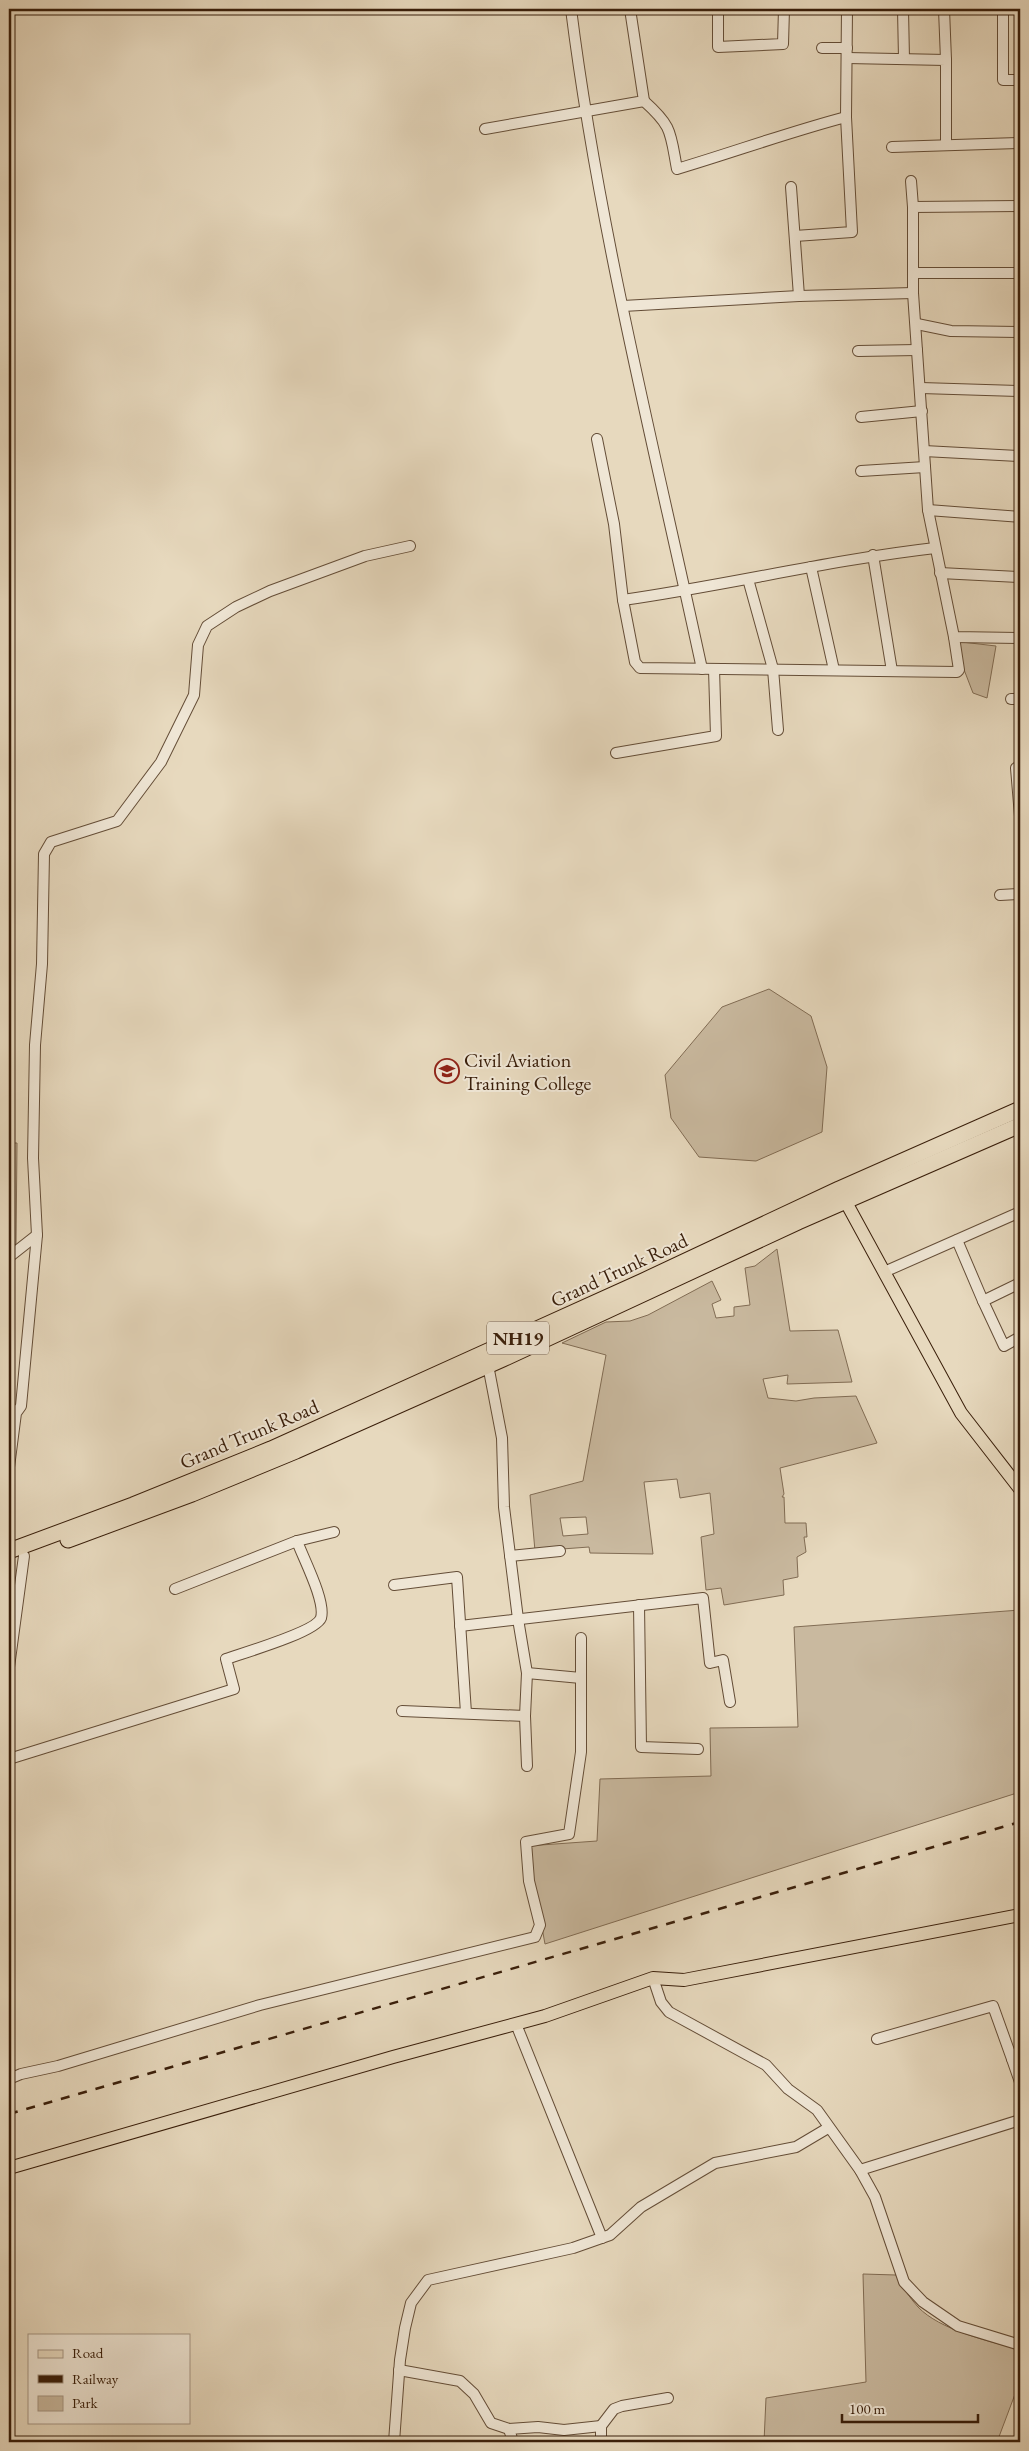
<svg xmlns="http://www.w3.org/2000/svg" width="1029" height="2451" viewBox="0 0 1029 2451" font-family="'EB Garamond',serif">
	<style>
		.green { fill: #c9b99f; stroke: #816c54; fill-rule: evenodd }
		.lines { fill: none; stroke-linecap: round; stroke-linejoin: round }
		.minor-casing { stroke: #644d37; stroke-width: 12 }
		.major-casing { stroke: #391e0a; stroke-width: 14 }
		.highway-casing { stroke: #391e0a; stroke-width: 17 }
		.minor { stroke: #efe6d5; stroke-width: 10 }
		.major { stroke: #e7d9be; stroke-width: 12 }
		.highway { stroke: #e7d9be; stroke-width: 15 }
		.rail { stroke: #391e0a; stroke-width: 2.5; stroke-dasharray: 9 9; stroke-linecap: butt }
		.labels { text-anchor: middle; dominant-baseline: central; stroke-width: 4; stroke-linejoin: round; paint-order: stroke }
		.shield { fill: #efe6d5; stroke: #705a47; stroke-width: 1 }
		.shield-label { font-size: 19px; font-weight: bold; fill: #391e0a }
		.poi-label { font-size: 20px; fill: #391e0a; stroke: #efe6d5; text-anchor: start }
		.street-label { font-size: 20px; fill: #391e0a; stroke: #efe6d5 }
	</style>
	<rect width="100%" height="100%" fill="#e7d9be"/>
	<filter id="stains"><feTurbulence type="fractalNoise" baseFrequency=".004" numOctaves="4"/><feColorMatrix values="0 0 0 0 .2 0 0 0 0 .09 0 0 0 0 .02 0 0 0 .5 -.17"/></filter>
	<radialGradient id="worn" r=".72"><stop offset=".6" stop-color="#630" stop-opacity="0"/><stop offset="1" stop-color="#630" stop-opacity=".3"/></radialGradient>
	<!-- green -->
	<g class="green">
		<polygon points="953,641 996,646 987,698 973,693"/>
		<polygon points="769,989 811,1016 827,1067 822,1132 756,1161 699,1157 671,1118 665,1075 722,1007"/>
		<polygon points="9,1143 17,1143 16,1244 9,1250"/>
		<path d="M777,1249l13,82 48,-1 14,52 -65,2 1,-9 -25,4 5,19 28,3 18,-3 42,-2 21,47 -97,25 4,26 -2,3h2l1,26h21l1,14h-3l2,15 -9,5 1,20 -15,3 1,15 -60,10 -3,-17 -15,2 -5,-53 13,-3 -4,-41 -30,5 -3,-19 -33,3 9,72 -63,-1 -1,-6 -54,4 -5,-56 53,-14 23,-126 -44,-12 44,-21 24,-1 18,-6 64,-34 9,19 -9,4 4,14 18,-2v-9l16,-2 -5,-37 10,-2zM586,1517l2,17 -25,2 -3,-18z"/>
		<polygon points="1020,1610 1020,1792 545,1944 527,1846 597,1841 600,1779 711,1776 710,1728 798,1727 794,1627"/>
		<path d="M863,2274l33,1c6,11 13,22 22,32 22,23 70,34 100,42l-1,11 3,1v20l-23,61h-233l2,-44 100,-16z"/>
	</g>
	<g class="lines">
		<defs>
			<g id="minor">
				<path d="M571,9c28,222 84,441 131,660"/>
				<polyline points="718,9 718,47 783,44 784,9"/>
				<polyline points="903,9 904,59"/>
				<polyline points="944,9 946,60"/>
				<polyline points="1003,9 1003,80 1020,80"/>
				<polyline points="822,48 847,48"/>
				<polyline points="847,58 946,60 946,144"/>
				<path d="M644,101c29,26 26,31 33,68 57,-17 112,-37 169,-52"/>
				<polyline points="485,129 644,101 630,9"/>
				<polyline points="892,147 1020,143"/>
				<polyline points="911,181 913,207"/>
				<polyline points="791,187 799,296"/>
				<polyline points="1020,206 913,207 913,293 928,510 954,637 1020,638"/>
				<polyline points="795,236 852,232 846,117 847,9"/>
				<polyline points="914,273 1020,273"/>
				<polyline points="623,306 799,296 913,293"/>
				<polyline points="917,324 951,331 1020,332"/>
				<polyline points="858,351 917,350"/>
				<polyline points="921,388 1020,391"/>
				<polyline points="861,417 922,411"/>
				<polyline points="597,439 614,524 623,600 635,662 640,668 957,672 959,670 954,637"/>
				<polyline points="924,451 1020,456"/>
				<polyline points="861,471 925,467"/>
				<polyline points="928,510 1020,517"/>
				<polyline points="873,555 892,671"/>
				<polyline points="811,567 834,670"/>
				<polyline points="940,573 1020,577"/>
				<polyline points="748,579 773,669 778,730"/>
				<path d="M623,600c105,-15 207,-40 312,-52"/>
				<polyline points="1011,699 1020,699"/>
				<polyline points="616,753 716,736 714,669"/>
				<polyline points="1016,768 1020,816"/>
				<polyline points="1000,895 1020,894"/>
				<polyline points="957,1240 983,1301 1020,1283"/>
				<polyline points="9,1257 37,1235"/>
				<polyline points="884,1272 1020,1212"/>
				<polyline points="983,1301 1004,1346 1020,1337"/>
				<polyline points="488,1365 502,1438 504,1507 518,1619 527,1673 525,1716 527,1766"/>
				<polyline points="9,1467 16,1413 21,1406 37,1235 33,1158 35,1045 42,964 44,854 51,842 117,821 161,762 194,695 198,645 207,626 236,607 270,591 365,556 410,546"/>
				<polyline points="510,1556 560,1551"/>
				<polyline points="394,1585 457,1577 466,1713"/>
				<polyline points="175,1589 297,1541 334,1532"/>
				<polyline points="639,1605 641,1747 698,1749"/>
				<polyline points="460,1626 703,1598 710,1663 723,1660 730,1702"/>
				<polyline points="9,1667 24,1556"/>
				<polyline points="527,1673 581,1678"/>
				<polyline points="402,1711 525,1716"/>
				<path d="M9,1759l225,-70 -8,-30c17,-6 90,-27 95,-41 5,-17 -18,-60 -24,-77"/>
				<polyline points="653,1978 661,2002 669,2012 766,2065 788,2089 817,2110 860,2170 875,2197 904,2282 923,2302 958,2326 1020,2345"/>
				<polyline points="516,2024 602,2238"/>
				<polyline points="877,2039 993,2006 1012,2059"/>
				<polyline points="1020,2057 1012,2059 1020,2082"/>
				<polyline points="9,2079 21,2074 58,2066 260,2005 535,1937 540,1925 529,1881 526,1842 569,1834 581,1752 581,1638"/>
				<polyline points="860,2170 1020,2120"/>
				<polyline points="399,2370 460,2381 474,2394 491,2423 509,2429 538,2427 564,2430 601,2426"/>
				<polyline points="509,2429 513,2442"/>
				<polyline points="394,2442 400,2360 405,2328 411,2303 428,2280 573,2248 610,2235 641,2207 715,2163 796,2147 828,2128"/>
				<polyline points="601,2442 601,2426 614,2409 622,2406 668,2398"/>
			</g>
			<g id="major">
				<polyline points="841,1193 961,1413 1020,1489"/>
				<polyline points="9,2168 393,2057 545,2016 653,1978 684,1980 1020,1915"/>
			</g>
			<g id="highway">
				<polyline points="68,1540 192,1494 296,1451 503,1359 798,1222 1020,1125"/>
				<polyline points="9,1551 133,1505 271,1449 643,1281 839,1189 1020,1109"/>
			</g>
		</defs>
		<!-- minor casing -->
		<use href="#minor" class="minor-casing"/>
		<!-- major casing -->
		<use href="#major" class="major-casing"/>
		<!-- highway casing -->
		<use href="#highway" class="highway-casing"/>
		<!-- minor -->
		<use href="#minor" class="minor"/>
		<!-- major -->
		<use href="#major" class="major"/>
		<!-- highway -->
		<use href="#highway" class="highway"/>
		<!-- rail -->
		<polyline class="rail" points="9,2114 1020,1822"/>
	</g>
	<!-- icons -->
	<defs>
		<symbol id="university-ring" viewBox="-11 -11 22 22"><circle r="9.5" fill="#efe6d5" stroke="#8f2418" stroke-width="1.5"/><path d="M0-5L7-2L0 1L-7-2ZM-4 1L0 2.5L4 1V4Q0 6-4 4Z" fill="#8f2418"/></symbol>
	</defs>
	<g fill-rule="evenodd">
		<use href="#university-ring" x="433" y="1057" width="28" height="28"/>
	</g>
	<g class="labels">
		<!-- shield labels -->
		<rect class="shield" x="487" y="1321.5" width="62" height="33" rx="4"/>
		<g class="shield-label">
			<text x="518" y="1338">NH19</text>
		</g>
		<!-- poi labels -->
		<g class="poi-label">
			<text x="464" y="1060">Civil Aviation<tspan x="464" dy="23">Training College</tspan></text>
		</g>
		<!-- street labels -->
		<g class="street-label">
			<text transform="translate(619 1270) rotate(-25)">Grand Trunk Road</text>
			<text transform="translate(249 1434) rotate(-23)">Grand Trunk Road</text>
		</g>
	</g>
	<!-- margin -->
	<rect width="1029" height="2451" fill="none" stroke="#e7d9be" stroke-width="30"/>
	<rect x="10" y="10" width="1009" height="2431" fill="none" stroke="#391e0a" stroke-width="2.5"/>
	<rect x="15" y="15" width="999" height="2421" fill="none" stroke="#391e0a"/>
	<!-- legend -->
	<rect x="28" y="2334" width="162" height="90" fill="#efe6d5" stroke="#a69684"/>
	<rect x="38" y="2350" width="25" height="8" fill="#e7d9be" stroke="#a69684"/>
	<text x="72" y="2358" font-size="15" fill="#391e0a">Road</text>
	<rect x="38" y="2375" width="25" height="8" fill="#391e0a" stroke="#a69684"/>
	<text x="72" y="2384" font-size="15" fill="#391e0a">Railway</text>
	<rect x="38" y="2396" width="25" height="15" fill="#c9b99f" stroke="#a69684"/>
	<text x="72" y="2408" font-size="15" fill="#391e0a">Park</text>
	<!-- scale -->
	<path d="M842 2414v8h136v-8" fill="none" stroke="#391e0a" stroke-width="2.5"/>
	<text x="849" y="2414" font-size="15" fill="#391e0a" stroke="#efe6d5" stroke-width="4" paint-order="stroke">100 m</text>
	<rect width="100%" height="100%" filter="url(#stains)"/>
	<rect width="100%" height="100%" fill="url(#worn)"/>
</svg>
